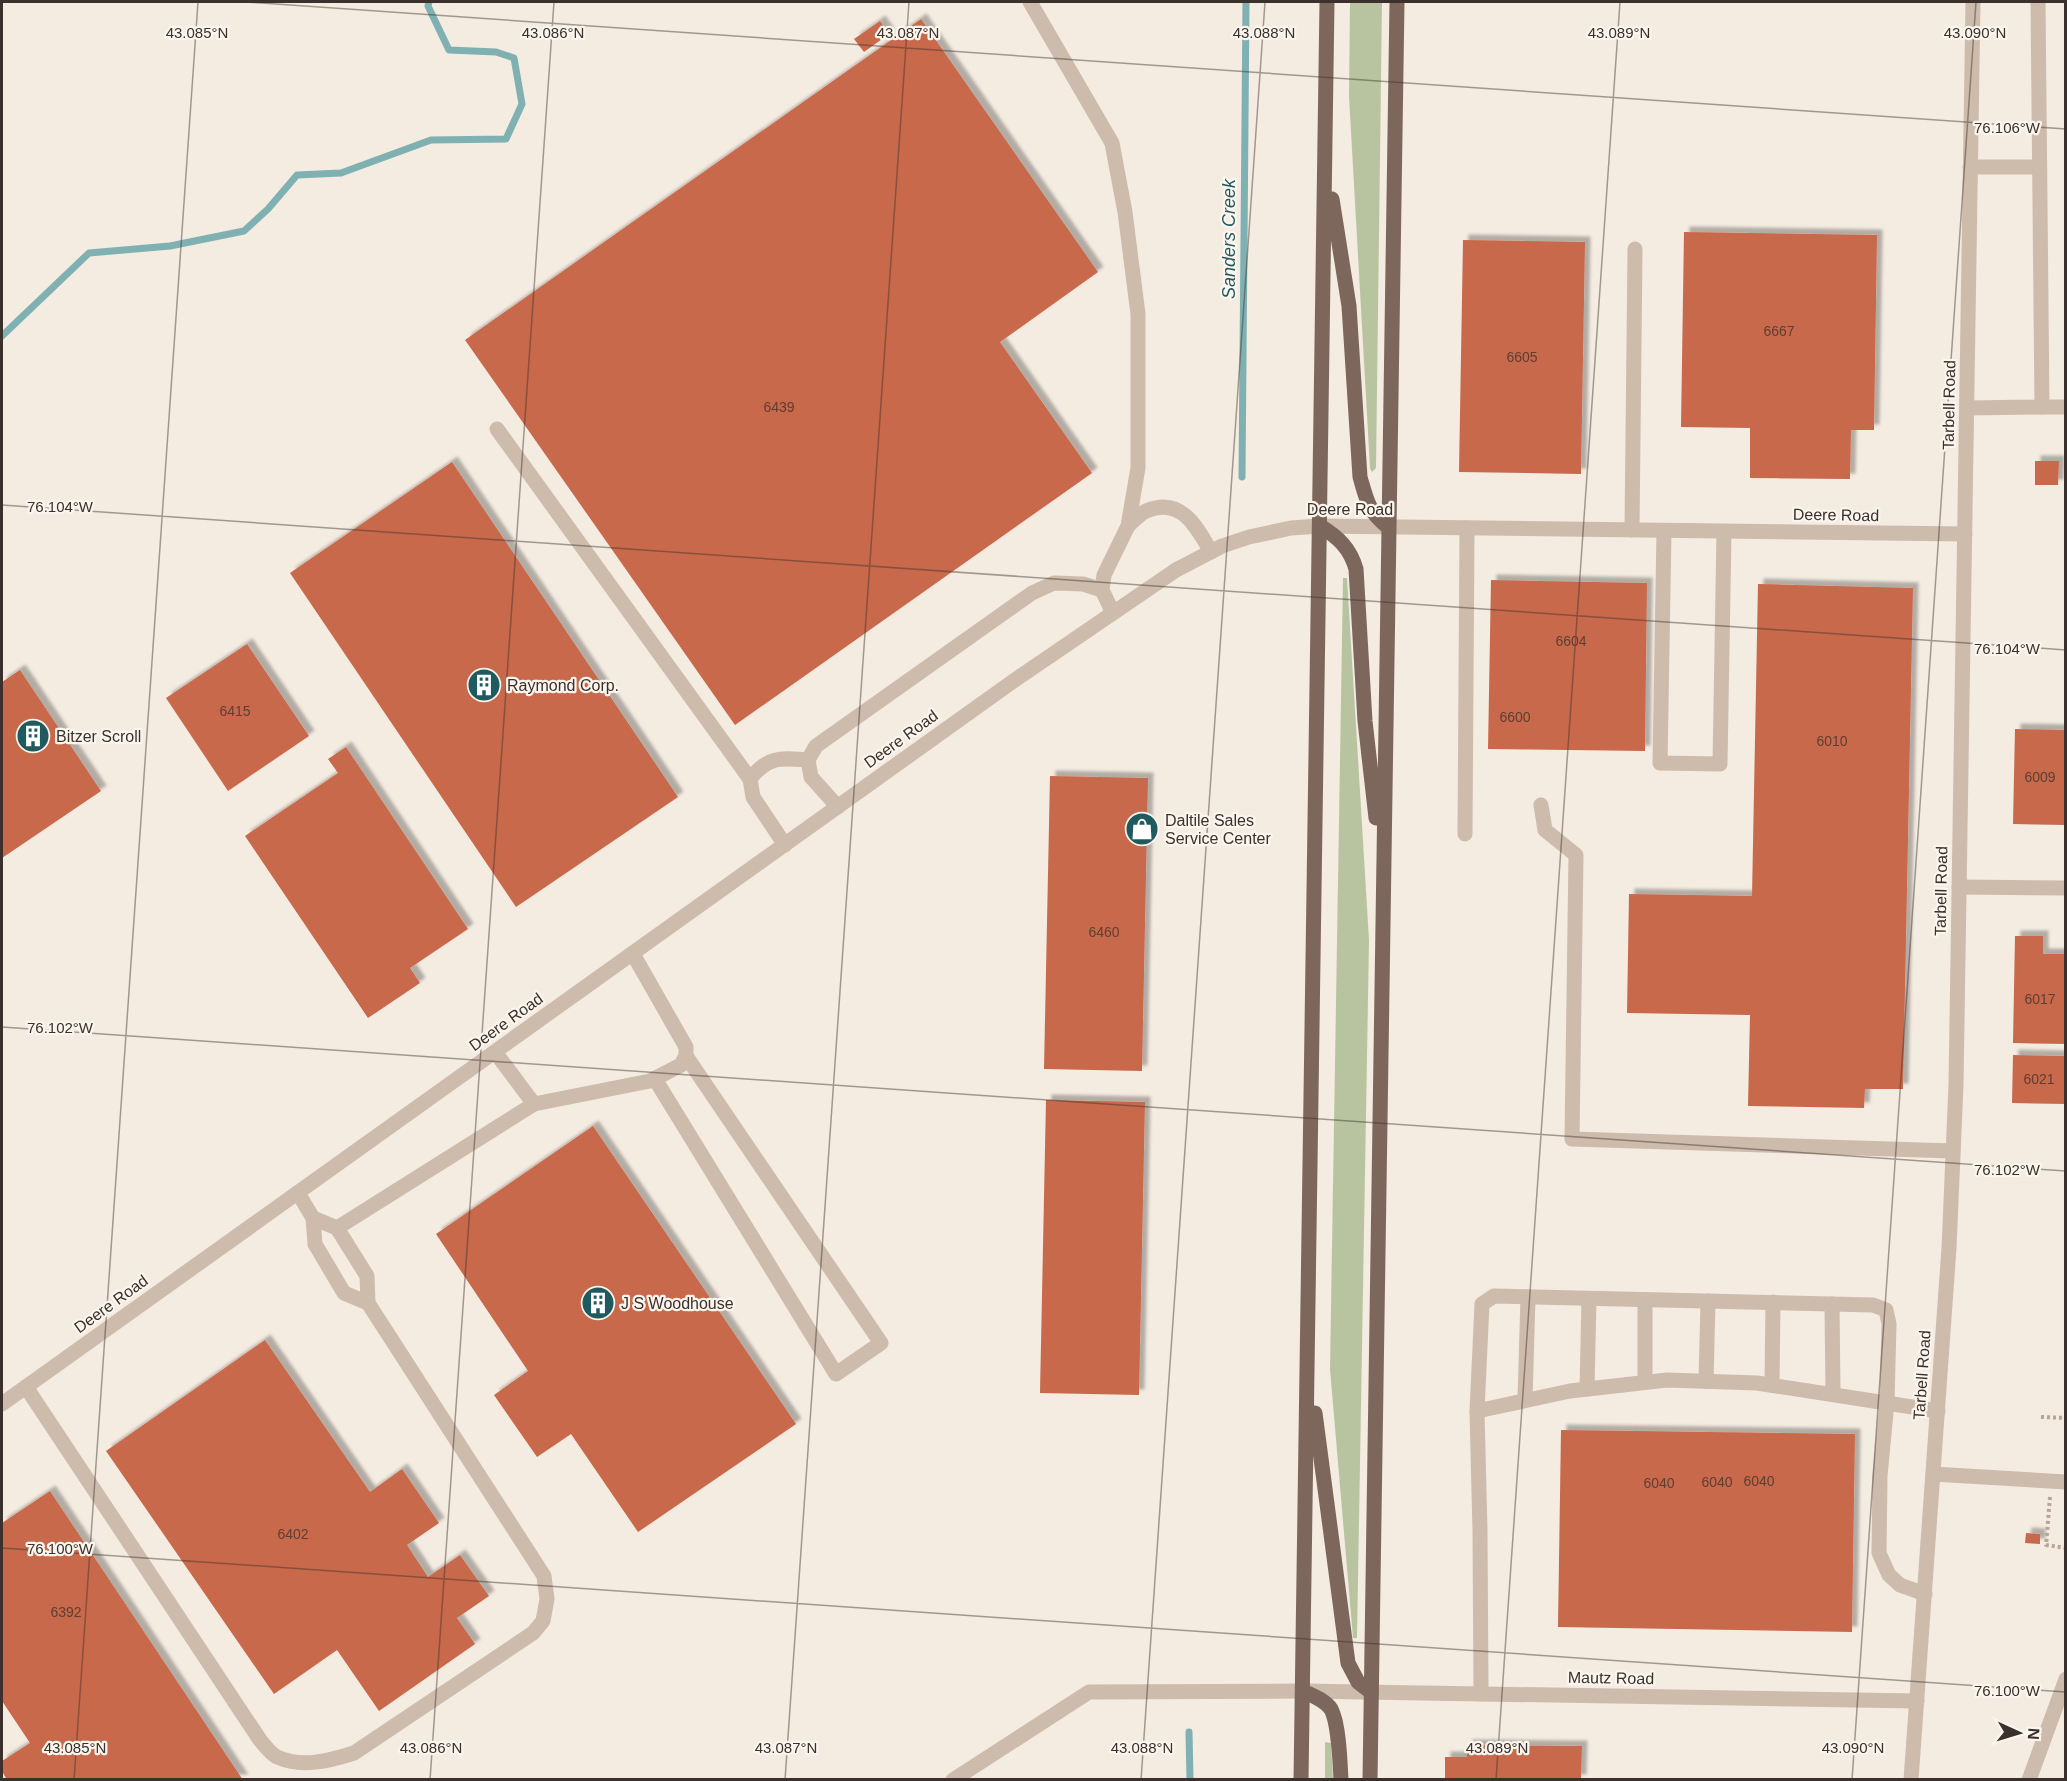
<svg xmlns="http://www.w3.org/2000/svg" width="2067" height="1781" viewBox="0 0 2067 1781" font-family="Arial,sans-serif">
	<style>
		.green { fill: #b8c4a0 }
		.lines { fill: none; stroke-linecap: round; stroke-linejoin: round }
		.stream { stroke: #7fb0b2; stroke-width: 7 }
		.building { fill: #c8694b; filter: url(#shadow) }
		.path { stroke: #b9a596; stroke-width: 4; stroke-dasharray: 3 3; stroke-linecap: butt }
		.minor { stroke: #cdbbac; stroke-width: 15 }
		.major { stroke: #7d675c; stroke-width: 15 }
		.ticks { fill: none; stroke: #3b302b; stroke-width: 1.5; stroke-opacity: 0.45 }
		.labels { text-anchor: middle; dominant-baseline: central; stroke-width: 4.5; stroke-linejoin: round; paint-order: stroke }
		.number-label { font-size: 14px; fill: #5e3e33 }
		.street-label { font-size: 16px; fill: #3b302b; stroke: #fbf5ee }
		.poi-label { font-size: 16px; fill: #3b302b; stroke: #fbf5ee; text-anchor: start }
		.water-label { font-size: 18px; font-style: italic; fill: #1f5a5e; stroke: #fbf5ee }
		.ticks-label { font-size: 15px; text-anchor: middle; fill: #3b302b; stroke: #fbf5ee; stroke-width: 4.5; stroke-linejoin: round; paint-order: stroke }
	</style>
	<defs>
		<filter id="shadow"><feDropShadow dx="5.5" dy="-5.5" stdDeviation="1.5" flood-color="#0004"/></filter>
	</defs>
	<rect width="100%" height="100%" fill="#f4ebe1"/>
	<!-- green -->
	<g class="green">
		<polygon points="1350,2 1382,2 1376,468 1372,472 1370,468 1349,96"/>
		<polygon points="1343,578 1347,578 1369,940 1357,1638 1353,1638 1330,1369"/>
		<polygon points="1325,1742 1331,1743 1333,1779 1325,1779"/>
	</g>
	<g class="lines">
		<!-- stream -->
		<g class="stream">
			<polyline points="2,336 89,253 170,246 244,231 268,209 297,175 341,173 431,140 506,139 522,104 514,58 496,52 449,50 428,6 429,2"/>
			<polyline points="1242,477 1246,2"/>
			<polyline points="1189,1732 1190,1780"/>
		</g>
	</g>
	<!-- building -->
	<g class="building">
		<polygon points="921,19 1098,272 1000,342 1092,473 735,725 465,340"/>
		<polygon points="880,21 889,34 864,52 854,39"/>
		<polygon points="1684,232 1877,235 1874,430 1851,430 1850,479 1750,478 1750,428 1681,427"/>
		<polygon points="1463,240 1585,242 1581,474 1459,472"/>
		<polygon points="2035,461 2059,461 2058,485 2035,485"/>
		<polygon points="452,462 678,797 516,907 290,573"/>
		<polygon points="1491,580 1647,583 1645,751 1488,749"/>
		<polygon points="1758,584 1913,588 1903,1089 1865,1089 1864,1108 1748,1106 1750,1015 1627,1013 1629,894 1752,896"/>
		<polygon points="247,644 309,736 228,791 166,698"/>
		<polygon points="20,670 101,791 2,858 2,682"/>
		<polygon points="2015,729 2066,730 2066,825 2013,824"/>
		<polygon points="346,747 468,929 410,968 420,983 368,1018 245,836 338,773 328,759"/>
		<polygon points="1050,776 1148,778 1142,1071 1044,1069"/>
		<polygon points="2015,936 2043,936 2043,954 2066,954 2066,1044 2013,1043"/>
		<polygon points="2013,1055 2066,1056 2066,1104 2012,1103"/>
		<polygon points="1046,1100 1145,1102 1139,1395 1040,1393"/>
		<polygon points="593,1126 796,1424 638,1532 571,1434 537,1457 494,1395 528,1371 436,1234"/>
		<polygon points="265,1340 370,1492 402,1469 439,1523 407,1545 428,1577 460,1555 489,1596 457,1618 475,1644 379,1711 337,1650 274,1694 106,1451"/>
		<polygon points="1561,1430 1855,1434 1852,1632 1558,1627"/>
		<polygon points="50,1491 243,1780 7,1780 2,1771 2,1761 30,1743 2,1701 2,1523"/>
		<polygon points="2026,1533 2040,1534 2040,1544 2025,1543"/>
		<polygon points="1467,1745 1582,1746 1581,1780 1445,1780 1445,1757 1467,1757"/>
	</g>
	<g class="lines">
		<!-- path -->
		<g class="path">
			<polyline points="2041,1417 2066,1418"/>
			<polyline points="2050,1497 2046,1545 2066,1548"/>
		</g>
		<!-- minor -->
		<g class="minor">
			<polyline points="1030,2 1112,143 1125,212 1138,314 1138,468 1128,526 1104,575 1102,590 1113,613"/>
			<polyline points="1970,167 2039,167"/>
			<polyline points="2042,407 2066,407"/>
			<polyline points="1967,408 2042,407 2038,2"/>
			<polyline points="497,429 750,779"/>
			<path d="M1128,526c5,-5 12,-12 18,-15 35,-15 51,16 65,41"/>
			<polyline points="1632,530 1635,249"/>
			<polyline points="1664,531 1660,763 1720,764 1724,532"/>
			<polyline points="1541,805 1545,830 1576,855 1572,1139 1953,1151"/>
			<polyline points="838,807 811,777 808,760 816,746 1032,593 1054,583 1083,584 1102,590"/>
			<polyline points="1465,834 1467,528"/>
			<path d="M785,845l-32,-48 -3,-18c18,-23 30,-21 58,-19"/>
			<polyline points="1959,887 2066,888"/>
			<polyline points="495,1052 534,1104"/>
			<polyline points="655,1079 836,1374 881,1343 686,1056"/>
			<polyline points="298,1193 313,1218 315,1244 344,1293 368,1303 367,1276 337,1228 313,1218"/>
			<polyline points="337,1228 534,1104 650,1081 681,1065 686,1056 686,1047 633,954"/>
			<polyline points="1832,1304 1833,1393"/>
			<polyline points="1706,1381 1708,1301"/>
			<polyline points="1645,1382 1645,1300"/>
			<polyline points="1772,1385 1773,1302"/>
			<path d="M26,1387l234,353c5,6 11,14 17,17 25,11 52,4 77,-4l179,-120 10,-12 4,-22 -3,-23 -176,-273"/>
			<polyline points="1587,1389 1589,1299"/>
			<polyline points="1525,1400 1528,1297"/>
			<polyline points="2,1404 1012,682 1176,570 1222,546 1249,537 1291,528 1320,526 1965,534"/>
			<polyline points="1477,1411 1482,1304 1494,1296 1873,1305 1886,1310 1889,1324 1887,1402 1880,1476 1879,1553 1889,1575 1900,1585 1925,1594"/>
			<polyline points="1933,1474 2066,1482"/>
			<polyline points="1481,1694 1480,1531 1477,1411 1570,1391 1667,1380 1757,1383 1938,1411"/>
			<polyline points="953,1780 1089,1692 1303,1691 1917,1701"/>
			<polyline points="1911,1780 1949,1248 1956,1085 1973,2"/>
			<polyline points="2029,1780 2066,1679"/>
		</g>
		<!-- major -->
		<g class="major">
			<path d="M1332,199l17,107 11,171c7,24 8,34 28,50"/>
			<path d="M1320,526c18,11 30,22 36,43l9,152 11,97"/>
			<polyline points="1315,1413 1348,1663 1358,1682 1371,1692"/>
			<path d="M1303,1691c10,5 22,9 28,18 8,15 9,53 10,71"/>
			<polyline points="1301,1780 1327,2"/>
			<polyline points="1370,1780 1397,2"/>
		</g>
	</g>
	<!-- ticks -->
	<path class="ticks" d="M247,2l1819,127M2,505l2064,145M2,1027l2064,144M2,1548l2064,144M74,1780l124,-1778M430,1780l124,-1778M785,1780l124,-1778M1141,1780l124,-1778M1496,1780l124,-1778M1852,1780l124,-1778"/>
	<!-- icons -->
	<defs>
		<symbol id="building-disc" viewBox="-11 -11 22 22"><circle r="9.5" fill="#1f5a5e" stroke="#fbf5ee"/><path d="M-4-6H4V6H1V3H-1V6H-4ZM-2.5-4.3h1.7v1.8h-1.7ZM.8-4.3h1.7v1.8H.8ZM-2.5-1h1.7V.8h-1.7ZM.8-1h1.7V.8H.8Z" fill="#fff"/></symbol>
		<symbol id="shop-disc" viewBox="-11 -11 22 22"><circle r="9.5" fill="#1f5a5e" stroke="#fbf5ee"/><path d="M-5-2.5h2.3a2.7 3.5 0 0 1 5.4 0H5L5.5 6h-11ZM-1.5-2.5h3a1.5 2.3 0 0 0-3 0Z" fill="#fff"/></symbol>
	</defs>
	<g fill-rule="evenodd">
		<use href="#building-disc" x="465" y="666" width="38" height="38"/>
		<use href="#building-disc" x="14" y="717" width="38" height="38"/>
		<use href="#shop-disc" x="1123" y="810" width="38" height="38"/>
		<use href="#building-disc" x="579" y="1284" width="38" height="38"/>
	</g>
	<g class="labels">
		<!-- number labels -->
		<g class="number-label">
			<text x="1779" y="331">6667</text>
			<text x="1522" y="357">6605</text>
			<text x="779" y="407">6439</text>
			<text x="1571" y="641">6604</text>
			<text x="235" y="711">6415</text>
			<text x="1515" y="717">6600</text>
			<text x="1832" y="741">6010</text>
			<text x="2040" y="777">6009</text>
			<text x="1104" y="932">6460</text>
			<text x="2040" y="999">6017</text>
			<text x="2039" y="1079">6021</text>
			<text x="1759" y="1481">6040</text>
			<text x="1717" y="1482">6040</text>
			<text x="1659" y="1483">6040</text>
			<text x="293" y="1534">6402</text>
			<text x="66" y="1612">6392</text>
		</g>
		<!-- street labels -->
		<g class="street-label">
			<text transform="translate(1949 405) rotate(-89)">Tarbell Road</text>
			<text x="1350" y="509">Deere Road</text>
			<text transform="translate(1836 515) rotate(1)">Deere Road</text>
			<text transform="translate(901 739) rotate(-36)">Deere Road</text>
			<text transform="translate(1941 891) rotate(-89)">Tarbell Road</text>
			<text transform="translate(506 1022) rotate(-36)">Deere Road</text>
			<text transform="translate(111 1304) rotate(-36)">Deere Road</text>
			<text transform="translate(1922 1375) rotate(-86)">Tarbell Road</text>
			<text transform="translate(1611 1678) rotate(1)">Mautz Road</text>
		</g>
		<!-- poi labels -->
		<g class="poi-label">
			<text x="507" y="685">Raymond Corp.</text>
			<text x="56" y="736">Bitzer Scroll</text>
			<text x="1165" y="820">Daltile Sales<tspan x="1165" dy="18">Service Center</tspan></text>
			<text x="621" y="1303">J S Woodhouse</text>
		</g>
		<!-- water labels -->
		<g class="water-label">
			<text transform="translate(1229 239) rotate(-90)">Sanders Creek</text>
		</g>
	</g>
	<g class="ticks-label">
		<text x="197" y="38">43.085°N</text>
		<text x="553" y="38">43.086°N</text>
		<text x="908" y="38">43.087°N</text>
		<text x="1264" y="38">43.088°N</text>
		<text x="1619" y="38">43.089°N</text>
		<text x="1975" y="38">43.090°N</text>
		<text x="2007" y="133">76.106°W</text>
		<text x="60" y="512">76.104°W</text>
		<text x="2007" y="654">76.104°W</text>
		<text x="60" y="1033">76.102°W</text>
		<text x="2007" y="1175">76.102°W</text>
		<text x="60" y="1554">76.100°W</text>
		<text x="2007" y="1696">76.100°W</text>
		<text x="75" y="1753">43.085°N</text>
		<text x="431" y="1753">43.086°N</text>
		<text x="786" y="1753">43.087°N</text>
		<text x="1142" y="1753">43.088°N</text>
		<text x="1497" y="1753">43.089°N</text>
		<text x="1853" y="1753">43.090°N</text>
	</g>
	<!-- border -->
	<rect width="2067" height="1781" fill="none" stroke="#3b302b" stroke-width="6"/>
	<!-- north arrow -->
	<g transform="translate(2019 1733) rotate(94)" stroke="#fbf5ee" stroke-width="4.5" paint-order="stroke">
	<path d="M0-4.5L10 22L0 15L-10 22Z" fill="#3b302b"/>
	<text y="-9" font-size="16" font-weight="bold" text-anchor="middle" fill="#3b302b">N</text>
	</g>
</svg>
